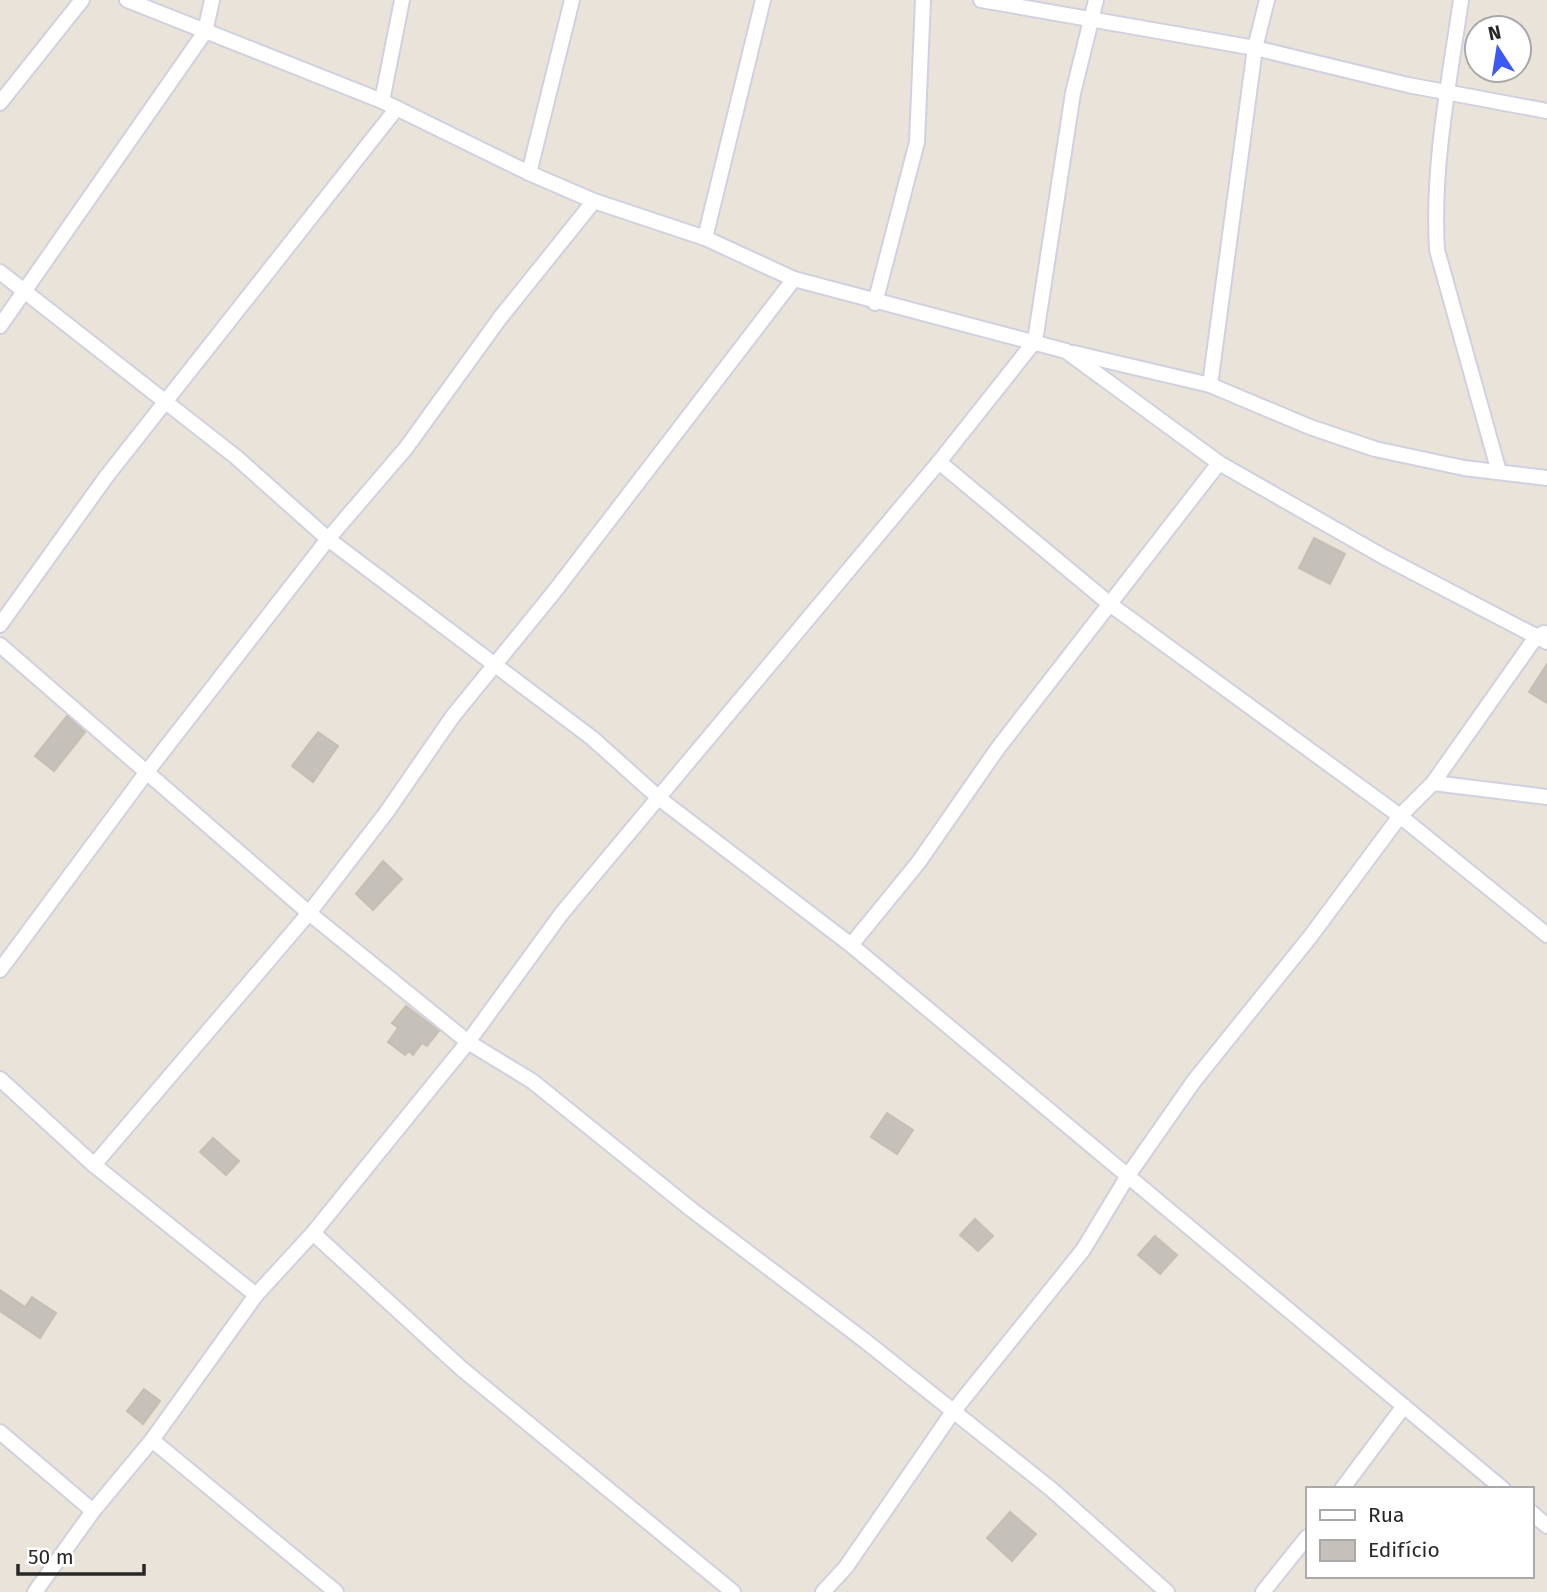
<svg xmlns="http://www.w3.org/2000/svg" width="1547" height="1592" viewBox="0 0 1547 1592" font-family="'Fira Sans',sans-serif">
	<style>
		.building { fill: #c5c0b9; stroke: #c5bfb3; stroke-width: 2 }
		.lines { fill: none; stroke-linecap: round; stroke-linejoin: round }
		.minor-casing { stroke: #cfd1e0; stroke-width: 18 }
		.minor { stroke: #fff; stroke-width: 14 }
	</style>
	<rect width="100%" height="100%" fill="#eae3d9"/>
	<!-- building -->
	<g class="building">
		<polygon points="1314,538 1345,554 1330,584 1299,568"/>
		<polygon points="1547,664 1547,703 1529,692"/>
		<polygon points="67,716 85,732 54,771 35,756"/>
		<polygon points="318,732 338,746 313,782 292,766"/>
		<polygon points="383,861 402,879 373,910 356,894"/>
		<polygon points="406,1006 439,1031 427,1046 422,1043 413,1055 409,1051 405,1055 388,1042 398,1028 392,1023"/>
		<polygon points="887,1113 913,1130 897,1154 871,1137"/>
		<polygon points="213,1138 239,1161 226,1175 200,1152"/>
		<polygon points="975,1219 993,1236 978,1251 960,1235"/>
		<polygon points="1155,1236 1177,1255 1160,1274 1138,1255"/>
		<polygon points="0,1290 25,1307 32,1297 56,1313 40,1338 0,1311"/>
		<polygon points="144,1389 160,1401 143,1424 127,1411"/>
		<polygon points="1010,1512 1036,1534 1012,1561 987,1538"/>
	</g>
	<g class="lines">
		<defs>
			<g id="minor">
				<polyline points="127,0 382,101 529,173 594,201 705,238 794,279 1066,351 1219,463 1384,557 1547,642"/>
				<polyline points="981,0 1255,48 1408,85 1547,111"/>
				<path d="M1461,0c-12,83 -29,166 -24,250l62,222"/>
				<polyline points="382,101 402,0"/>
				<polyline points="0,103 82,0"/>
				<polyline points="529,173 572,0"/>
				<polyline points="705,238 763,0"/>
				<polyline points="0,272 236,457 328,539 592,738 660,799 851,945 1503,1489"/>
				<polyline points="875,303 917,142 923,0"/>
				<polyline points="0,326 205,32 212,0"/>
				<polyline points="1074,353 1210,385 1310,427 1375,449 1464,468 1547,478"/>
				<polyline points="1210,385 1255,48 1267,0"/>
				<polyline points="939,462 1111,605 1400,816 1547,935"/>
				<polyline points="0,625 106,477 397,108"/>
				<polyline points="0,645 309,913 468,1042 532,1081 692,1210 864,1340 1051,1489 1167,1592"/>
				<polyline points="1433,783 1547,797"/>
				<polyline points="851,945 918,863 998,748 1219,463"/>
				<polyline points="0,970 146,773 328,539 406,448 500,318 594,201"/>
				<polyline points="0,1079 94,1165 256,1295"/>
				<polyline points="94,1165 309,913 386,813 453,716 554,592 794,279"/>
				<polyline points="313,1233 462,1369 733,1592"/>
				<polyline points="0,1432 93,1511"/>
				<polyline points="152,1440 336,1592"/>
				<polyline points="1342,1489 1404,1406"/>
				<polyline points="1531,1512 1547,1526"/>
				<polyline points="35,1592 93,1511 152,1440 256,1295 313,1233 468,1042 562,913 939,462 1035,341 1073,93 1096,0"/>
				<polyline points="823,1592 846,1567 952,1413 1083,1250 1129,1174 1194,1081 1310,937 1400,816 1433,783 1536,637 1544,633"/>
				<polyline points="1263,1592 1307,1537"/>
			</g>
		</defs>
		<!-- minor casing -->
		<use href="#minor" class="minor-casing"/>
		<!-- minor -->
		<use href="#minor" class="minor"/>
	</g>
	<!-- legend -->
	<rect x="1306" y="1487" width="228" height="91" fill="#ffffff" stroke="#a9a9a9" stroke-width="2"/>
	<rect x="1320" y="1510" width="35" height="10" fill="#ffffff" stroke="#a9a9a9" stroke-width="2"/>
	<text x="1368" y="1522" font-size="21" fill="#282828">Rua</text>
	<rect x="1320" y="1540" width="35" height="21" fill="#c5c0b9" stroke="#a9a9a9" stroke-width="2"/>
	<text x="1368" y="1557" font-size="21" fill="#282828">Edifício</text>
	<!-- north arrow -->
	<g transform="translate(1498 49) rotate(348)"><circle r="33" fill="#ffffff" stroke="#a9a9a9" stroke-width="2"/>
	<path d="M0-5L12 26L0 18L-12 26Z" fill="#3d59f3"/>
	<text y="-10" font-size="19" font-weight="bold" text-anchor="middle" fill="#282828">N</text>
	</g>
	<!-- scale -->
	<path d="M18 1564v10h126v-10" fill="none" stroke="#282828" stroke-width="3.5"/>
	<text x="28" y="1564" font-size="21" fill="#282828" stroke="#ffffff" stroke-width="5" paint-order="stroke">50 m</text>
</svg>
